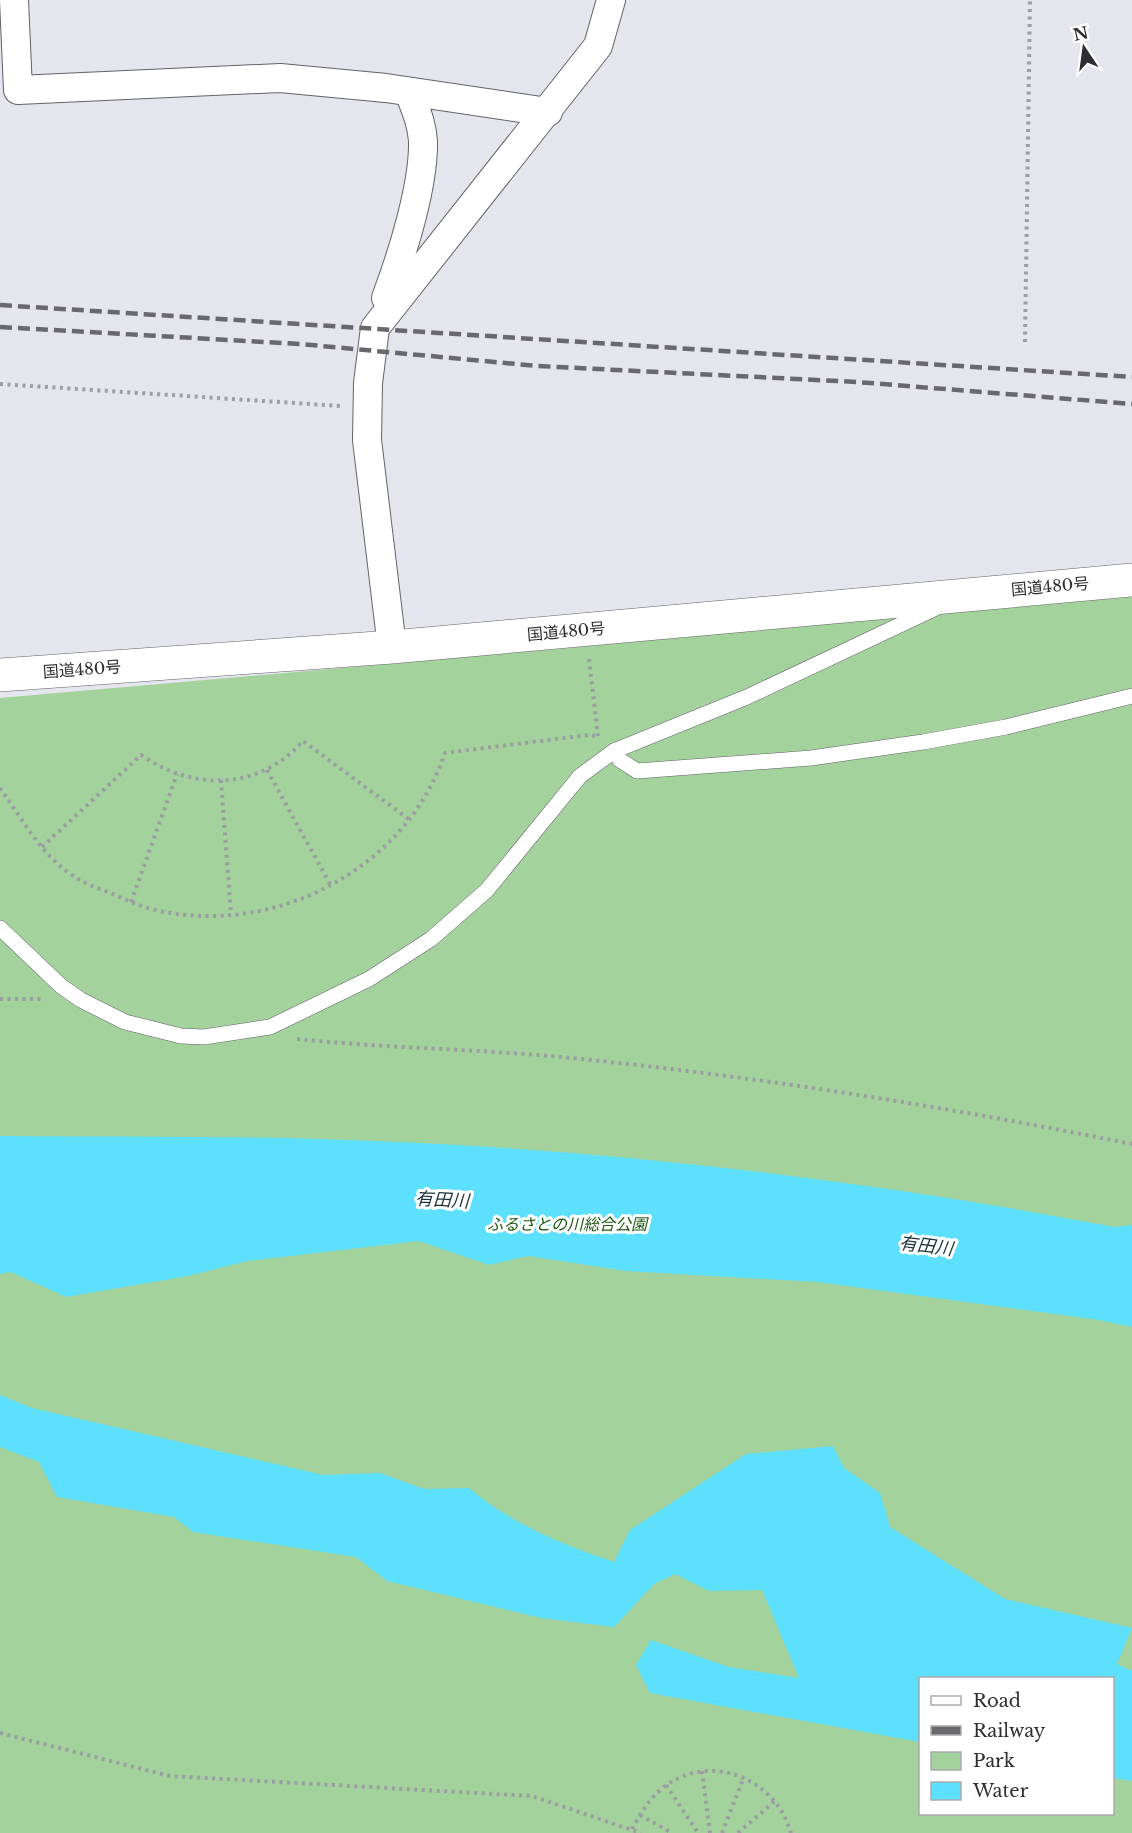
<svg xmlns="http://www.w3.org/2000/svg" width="1132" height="1833" viewBox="0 0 1132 1833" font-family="'Libre Baskerville','Noto Sans JP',serif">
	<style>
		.green { fill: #a4d29c; fill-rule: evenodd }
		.water { fill: #5ce0fd }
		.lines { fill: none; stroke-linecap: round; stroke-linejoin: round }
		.lane-casing { stroke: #62636a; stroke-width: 16 }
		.street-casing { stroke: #62636a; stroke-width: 30 }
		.highway-casing { stroke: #62636a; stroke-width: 34 }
		.path { stroke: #9d9ea4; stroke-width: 4; stroke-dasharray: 3 4.5; stroke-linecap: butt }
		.lane { stroke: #fff; stroke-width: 15 }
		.street { stroke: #fff; stroke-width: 28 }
		.highway { stroke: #fff; stroke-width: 33 }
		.rail { stroke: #68686d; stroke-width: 4.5; stroke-dasharray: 12 6; stroke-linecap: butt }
		.labels { text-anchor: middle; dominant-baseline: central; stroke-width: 6; stroke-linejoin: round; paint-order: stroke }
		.street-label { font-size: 16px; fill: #2e2e31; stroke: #fff }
		.park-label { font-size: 16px; font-style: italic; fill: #1d5910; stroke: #fff }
		.water-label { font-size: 18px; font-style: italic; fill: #1c3238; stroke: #fff }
	</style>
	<rect width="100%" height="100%" fill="#e4e5ed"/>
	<!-- green -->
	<path class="green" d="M1132,594v1239h-1132v-1135l568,-50zM920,1678h192v136h-192z"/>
	<!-- water -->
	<g class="water">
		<path d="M0,1136c107,1 214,0 321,3 267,8 531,38 793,88l18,-2v102l-33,-7 -282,-38 -191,-11 -98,-15 -39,9 -70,-24 -172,20 -59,15 -122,21 -55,-25 -11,2z"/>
		<path d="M0,1395l32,13 291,67 57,-2 44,16 45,-1c43,36 92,56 145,74l16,-32 116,-76 87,-8 11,22 36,25 10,34 115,72 127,29 -15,36 15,7v110l-19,-3 -1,-100h-192v64l-270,-49 -14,-28 15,-25 78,27 70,11 -37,-88 -53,1 -34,-17 -21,10 -40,43 -73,-9 -154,-37 -31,-24 -163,-25 -19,-15 -117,-20 -18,-35 -39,-15z"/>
	</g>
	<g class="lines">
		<defs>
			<g id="lane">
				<polyline points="614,751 620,760 637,771 811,758 923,742 1006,727 1132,696"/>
				<polyline points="0,928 61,986 81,1000 125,1022 181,1036 204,1037 270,1027 369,979 431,939 487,890 580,776 614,751 747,697 938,607"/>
			</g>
			<g id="street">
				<polyline points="14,0 18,90 280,78 386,88 548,112"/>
				<path d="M386,298c16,-43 38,-112 37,-157 -1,-18 -8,-33 -14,-49"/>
				<polyline points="392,647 367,440 368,383 375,328 598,46 611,0"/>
			</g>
			<polyline id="highway" points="0,675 392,647 1132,580"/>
		</defs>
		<!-- lane casing -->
		<use href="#lane" class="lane-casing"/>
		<!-- street casing -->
		<use href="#street" class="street-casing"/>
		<!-- highway casing -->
		<use href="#highway" class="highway-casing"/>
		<!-- path -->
		<g class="path">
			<polyline points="1025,342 1030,0"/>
			<polyline points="0,384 341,406"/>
			<polyline points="589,659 598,736"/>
			<polyline points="267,770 330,884"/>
			<polyline points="221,780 231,914"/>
			<path d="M0,788c22,30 40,66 72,87 13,9 27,14 41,19 15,7 31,14 47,17 118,25 247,-44 285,-158l143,-18 9,1"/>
			<path d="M42,847l99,-92c52,36 118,36 162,-14l107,79"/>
			<polyline points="131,902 177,774"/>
			<polyline points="0,999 41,999"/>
			<path d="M297,1039c98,10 196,10 294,21 182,19 362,48 541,84"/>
			<polyline points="0,1733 170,1776 532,1796 641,1833"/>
			<polyline points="702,1771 710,1833"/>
			<polyline points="666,1785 698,1833"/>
			<polyline points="640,1815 672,1833"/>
			<path d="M632,1829c9,-16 18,-32 33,-43 47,-34 111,-7 126,47"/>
			<polyline points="722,1833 744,1777"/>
			<polyline points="738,1833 775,1801"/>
		</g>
		<!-- lane -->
		<use href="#lane" class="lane"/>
		<!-- street -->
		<use href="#street" class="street"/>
		<!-- highway -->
		<use href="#highway" class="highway"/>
		<!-- rail -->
		<g class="rail">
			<polyline points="0,305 1132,377"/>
			<polyline points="0,327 300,344 538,366 857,382 1132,404"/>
		</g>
	</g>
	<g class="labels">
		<!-- street labels -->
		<g class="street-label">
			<text transform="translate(1050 586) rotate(-5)">国道480号</text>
			<text transform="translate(566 631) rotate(-5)">国道480号</text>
			<text transform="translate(82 669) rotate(-4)">国道480号</text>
		</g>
		<!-- park labels -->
		<g class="park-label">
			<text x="567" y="1224">ふるさとの川総合公園</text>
		</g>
		<!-- water labels -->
		<g class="water-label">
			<text transform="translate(442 1200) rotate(3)">有田川</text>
			<text transform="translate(926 1246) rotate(7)">有田川</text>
		</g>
	</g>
	<!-- legend -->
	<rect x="919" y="1677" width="195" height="138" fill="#ffffff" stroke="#ababad" stroke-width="1.5"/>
	<rect x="931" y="1696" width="30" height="9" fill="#ffffff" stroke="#ababad" stroke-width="1.5"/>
	<text x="973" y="1707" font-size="18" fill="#2e2e31">Road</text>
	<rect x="931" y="1726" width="30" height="9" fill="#68686d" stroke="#ababad" stroke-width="1.5"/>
	<text x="973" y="1737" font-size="18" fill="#2e2e31">Railway</text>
	<rect x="931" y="1752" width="30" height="18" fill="#a4d29c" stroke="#ababad" stroke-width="1.5"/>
	<text x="973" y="1767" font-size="18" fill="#2e2e31">Park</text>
	<rect x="931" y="1782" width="30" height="18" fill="#5ce0fd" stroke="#ababad" stroke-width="1.5"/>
	<text x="973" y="1797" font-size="18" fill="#2e2e31">Water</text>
	<!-- north arrow -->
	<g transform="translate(1084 48) rotate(347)" stroke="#ffffff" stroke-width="4.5" paint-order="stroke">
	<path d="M0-4.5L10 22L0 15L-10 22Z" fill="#2e2e31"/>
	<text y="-9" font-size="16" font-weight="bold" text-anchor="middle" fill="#2e2e31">N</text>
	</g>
</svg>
